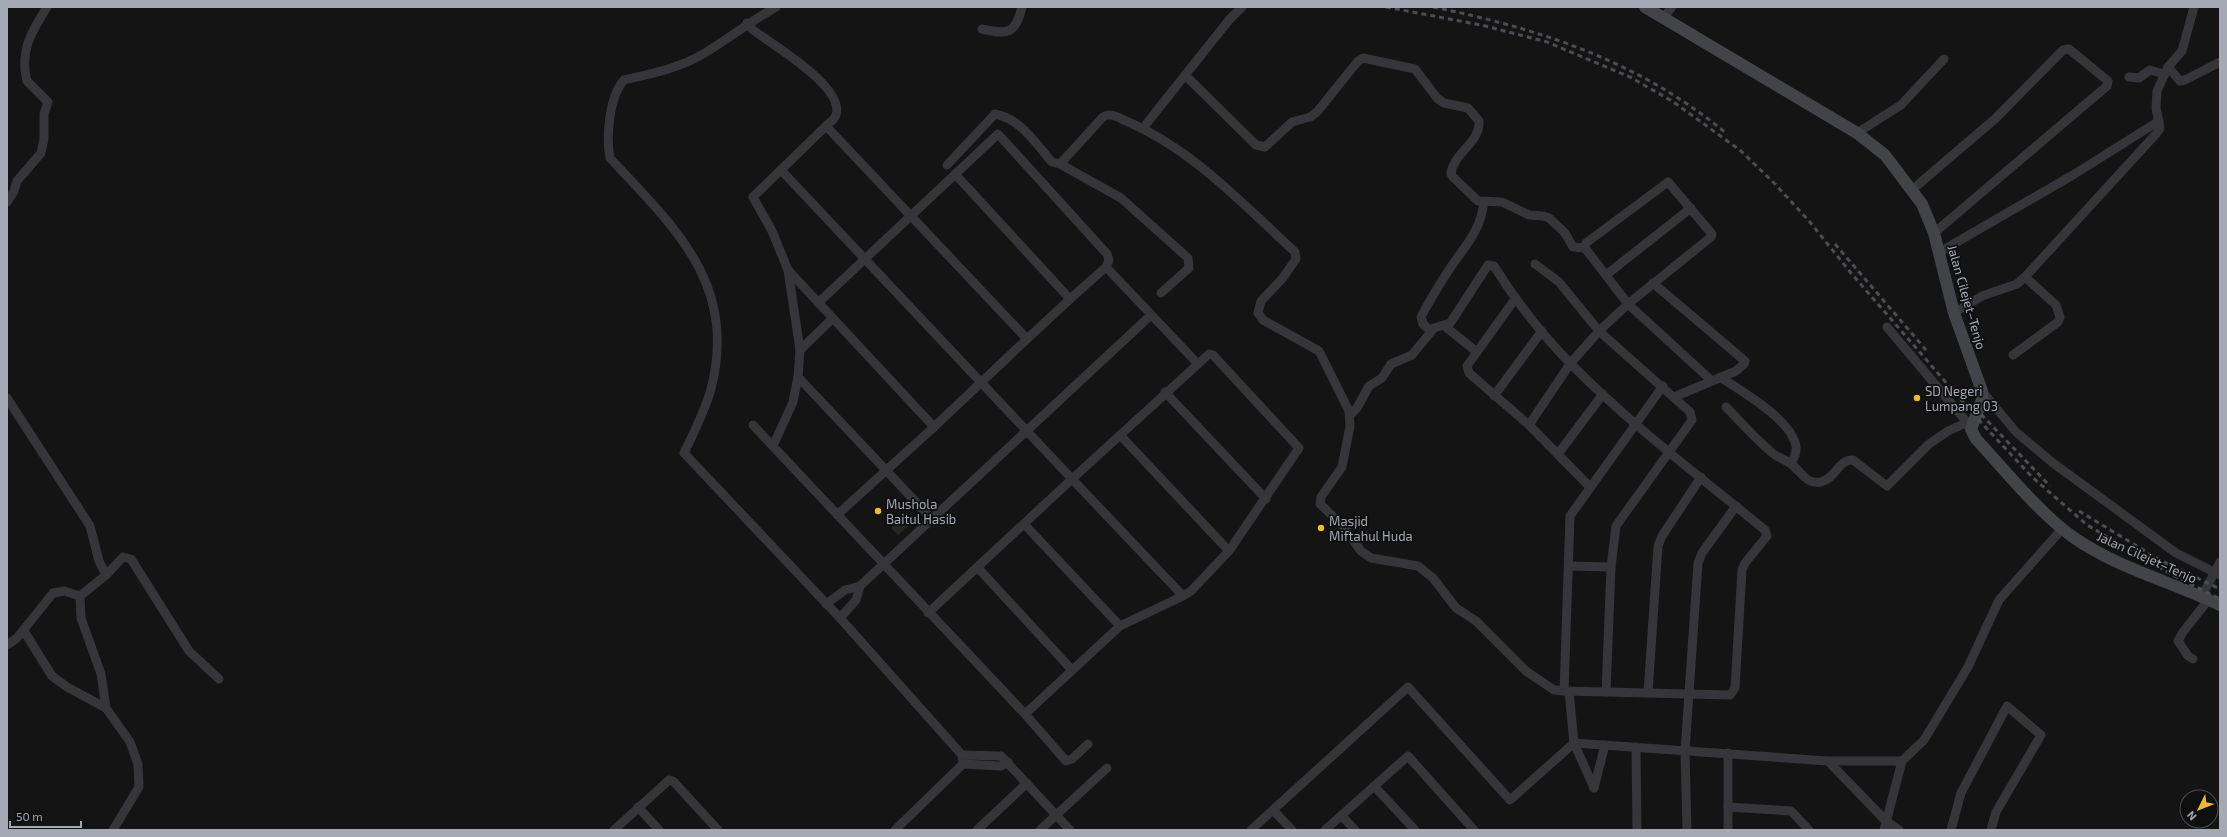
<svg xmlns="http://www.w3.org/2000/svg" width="2227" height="837" viewBox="0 0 2227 837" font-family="'Exo 2',sans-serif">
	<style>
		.green { fill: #202821 }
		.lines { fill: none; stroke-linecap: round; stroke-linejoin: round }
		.street { stroke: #35353a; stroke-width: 9 }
		.secondary { stroke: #43444a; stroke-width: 12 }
		.rail { stroke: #4c4d53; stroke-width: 3; stroke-dasharray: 5 4; stroke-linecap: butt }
		.poi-dot { fill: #edb934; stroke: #0f0f10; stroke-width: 1.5 }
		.labels { text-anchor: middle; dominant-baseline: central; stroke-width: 3.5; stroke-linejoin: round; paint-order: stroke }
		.street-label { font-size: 13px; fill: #a5a9b5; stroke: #0f0f10 }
		.poi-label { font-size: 13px; fill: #a5a9b5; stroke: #0f0f10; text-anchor: start }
	</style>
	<rect width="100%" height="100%" fill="#141415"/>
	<!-- green -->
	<polygon class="green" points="906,514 913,522 898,535 891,528"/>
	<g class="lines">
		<!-- street -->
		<g class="street">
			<path d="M776,7c-25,14 -48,32 -73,47 -23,14 -53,20 -79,26 -15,17 -18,57 -14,78 65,70 128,126 101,231 -6,22 -17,43 -27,64l156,165 122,137 1,9"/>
			<polyline points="1663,18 1672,7"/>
			<path d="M747,23l6,7c20,15 92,57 83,85 -1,4 -7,8 -10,11"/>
			<path d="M982,29c27,6 33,5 40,-22"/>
			<polyline points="2168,67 2180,81 2185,80 2220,62"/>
			<path d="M1185,75l71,70 9,2 27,-25 18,-5 7,-5 41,-51 5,-3 52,11 22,29 7,5 24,5 11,13c2,21 -26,32 -28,53l2,3 25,24 24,1 27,13 14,1 6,2 16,15 8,14 12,1"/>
			<polyline points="2129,77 2139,78 2150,70 2164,74"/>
			<polyline points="1143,128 1229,20 1242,7"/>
			<polyline points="1857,133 1901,105 1944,59"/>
			<polyline points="1060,164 1121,198 1188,258 1189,268 1161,293"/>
			<path d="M947,165l48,-51c26,5 40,29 57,48l8,2 43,-47c8,-5 16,1 23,4 66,28 117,83 169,131l1,7 -14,20 -21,22 -3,12 5,7 56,31 30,60 1,15 -8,41 -21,30 -1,7 23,22 18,25 10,7 47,8 15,12 23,30 20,13 50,50 28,19 10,1"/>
			<polyline points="781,170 1072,479 928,613"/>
			<polyline points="955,174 1070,299 1027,339"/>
			<polyline points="1913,189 1996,118 2063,50 2069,49 2108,81 2107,86 1934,233"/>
			<path d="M7,202l7,-11 3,-10 24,-28 3,-14v-25l4,-12 -21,-21c-8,-30 5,-50 20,-74"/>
			<polyline points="1938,253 2073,175 2159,121"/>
			<polyline points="1535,264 1559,282 1599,331 1690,412 1692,420 1616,526 1611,567 1606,692"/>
			<polyline points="788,270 934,427"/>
			<polyline points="1606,275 1691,208"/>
			<polyline points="1653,283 1745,361 1744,364 1736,371 1674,397"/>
			<polyline points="1070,299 1106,267 1197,363"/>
			<polyline points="818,303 998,134 1107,254 1109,260 1106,267"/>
			<polyline points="1954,313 1982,296 2017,284 2025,277 2156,134 2160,128 2156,108 2157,91 2168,67 2182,51 2194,7"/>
			<polyline points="1887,327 1970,426"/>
			<path d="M1431,331l-8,-7 -2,-7c9,-17 19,-34 30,-50 16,-24 29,-35 33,-65"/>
			<polyline points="800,350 832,319"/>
			<polyline points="1477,352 1515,299"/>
			<polyline points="2013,355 2058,322 2060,317 2056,305 2025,277"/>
			<polyline points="798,377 931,518"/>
			<path d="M1720,377c21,14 71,42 76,69 1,6 -2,12 -5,18"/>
			<polyline points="1982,391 2016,432 2053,463 2176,553 2220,575"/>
			<polyline points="1165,392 1266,499"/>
			<polyline points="1494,396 1542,331"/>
			<polyline points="7,398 90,526 99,561 106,575 80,596 81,618 101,674 106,708 130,742 138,764 139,787 113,830"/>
			<path d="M1726,407c16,16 31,34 49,48 5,3 11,5 16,9 10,7 15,21 30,18 14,-3 18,-23 32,-22l34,26 42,-42 19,-13 20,-9"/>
			<polyline points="1350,415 1357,408 1369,386 1382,378 1391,364 1412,355 1434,328 1447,324"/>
			<polyline points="753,425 1025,714 1066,761 1072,759 1088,744"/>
			<polyline points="1529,425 1570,364 1599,331 1628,304 1711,237 1712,234 1668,182 1586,243 1585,248 1628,304 1712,381"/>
			<polyline points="1120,435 1229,551"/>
			<polyline points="773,446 793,402 798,377 800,350 788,270 772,231 753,197 826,126 1027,339 934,427 837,515"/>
			<polyline points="1558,454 1603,394"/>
			<path d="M1590,487l-61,-62 -60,-52 -2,-7 10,-14 -30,-24 41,-63 6,1c22,35 48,69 77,98 60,61 128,112 194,166l2,6 -22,27 -3,7 -7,118 -5,7 -166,-4 6,-175 93,-130"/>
			<polyline points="1025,525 1120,626"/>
			<polyline points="1569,566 1611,567"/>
			<polyline points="978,568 1072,670"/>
			<polyline points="106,575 123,557 131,559 189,651 219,679"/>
			<polyline points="2202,596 2220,562"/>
			<polyline points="826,604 845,590 860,586 1150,316"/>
			<polyline points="840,618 856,600 860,586"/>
			<polyline points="24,631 52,676 67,687 106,708"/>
			<polyline points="7,645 17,638 53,593 64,591 80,596"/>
			<polyline points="2193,659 2188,656 2178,641 2183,632 2209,599"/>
			<polyline points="1569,691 1574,743 1828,761 1902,761"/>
			<polyline points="1648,693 1658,546 1662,536 1701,477"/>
			<polyline points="1025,714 1120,626 1183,596 1191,591 1229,551 1299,448 1213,355 1209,354 1072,479 1183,596"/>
			<polyline points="1636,747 1637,830"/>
			<polyline points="962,755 1001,756 1070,830"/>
			<polyline points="1828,761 1886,821 1899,830"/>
			<polyline points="1374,786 1415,830"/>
			<polyline points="1594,788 1605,745"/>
			<polyline points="638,807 659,830"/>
			<polyline points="1728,807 1791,811 1809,830"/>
			<polyline points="1273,810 1292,830"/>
			<polyline points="1342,816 1355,830"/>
			<polyline points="614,830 669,780 673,781 718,830"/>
			<polyline points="895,830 963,764 1001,766 1008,762"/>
			<polyline points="977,830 1027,783"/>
			<polyline points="1040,830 1107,768"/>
			<polyline points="1251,830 1408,687 1510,800 1574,743 1594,788"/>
			<polyline points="1325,830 1408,756 1474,830"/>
			<polyline points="1687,830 1685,751 1698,563 1702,553 1736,506"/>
			<polyline points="1728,830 1728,753"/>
			<polyline points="1884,830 1902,761 1924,740 1968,667 1999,600 2062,529"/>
			<polyline points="1951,830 1961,793 2007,706 2041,735 1996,812 1991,830"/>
		</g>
		<!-- secondary -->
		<path class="secondary" d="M1645,7l212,126 28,22 37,49 12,29 20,80 28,78v9l-11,29 5,10c29,31 64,75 97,98 44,31 99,45 147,68"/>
		<!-- rail -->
		<g class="rail">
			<polyline points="1386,7 1481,25 1547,42 1630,77 1672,101 1704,124 1741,151 1775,184 1809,221 1851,273 1976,417 2032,477 2087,525 2171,574 2220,599"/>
			<path d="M1433,7c108,22 208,55 294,127"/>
			<polyline points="1835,244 1926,350"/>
			<polyline points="1975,408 2050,486"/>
			<polyline points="2079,511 2160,560 2220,589"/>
		</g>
	</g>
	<!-- markers -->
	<g class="poi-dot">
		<circle cx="1917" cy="398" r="4"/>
		<circle cx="878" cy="511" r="4"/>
		<circle cx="1321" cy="528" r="4"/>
	</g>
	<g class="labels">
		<!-- street labels -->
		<g class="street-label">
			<text transform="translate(1967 297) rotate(74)">Jalan Cilejet–Tenjo</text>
			<text transform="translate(2147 557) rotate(24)">Jalan Cilejet–Tenjo</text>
		</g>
		<!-- poi labels -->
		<g class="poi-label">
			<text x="1925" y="391">SD Negeri<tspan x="1925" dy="15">Lumpang 03</tspan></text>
			<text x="886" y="504">Mushola<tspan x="886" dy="15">Baitul Hasib</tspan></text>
			<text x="1329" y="521">Masjid<tspan x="1329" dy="15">Miftahul Huda</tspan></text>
		</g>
	</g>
	<!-- border -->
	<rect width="2227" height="837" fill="none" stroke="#a5a9b5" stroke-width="16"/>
	<!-- north arrow -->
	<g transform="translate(2199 809) rotate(227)"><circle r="19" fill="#0f0f10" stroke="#4b4d52"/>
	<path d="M0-3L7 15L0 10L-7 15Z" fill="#edb934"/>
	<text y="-6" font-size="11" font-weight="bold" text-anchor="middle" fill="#a5a9b5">N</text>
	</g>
	<!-- scale -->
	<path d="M10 821v6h71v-6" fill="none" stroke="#a5a9b5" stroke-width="2"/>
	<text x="16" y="821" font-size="12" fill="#a5a9b5" stroke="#0f0f10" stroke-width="3" paint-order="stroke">50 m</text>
</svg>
